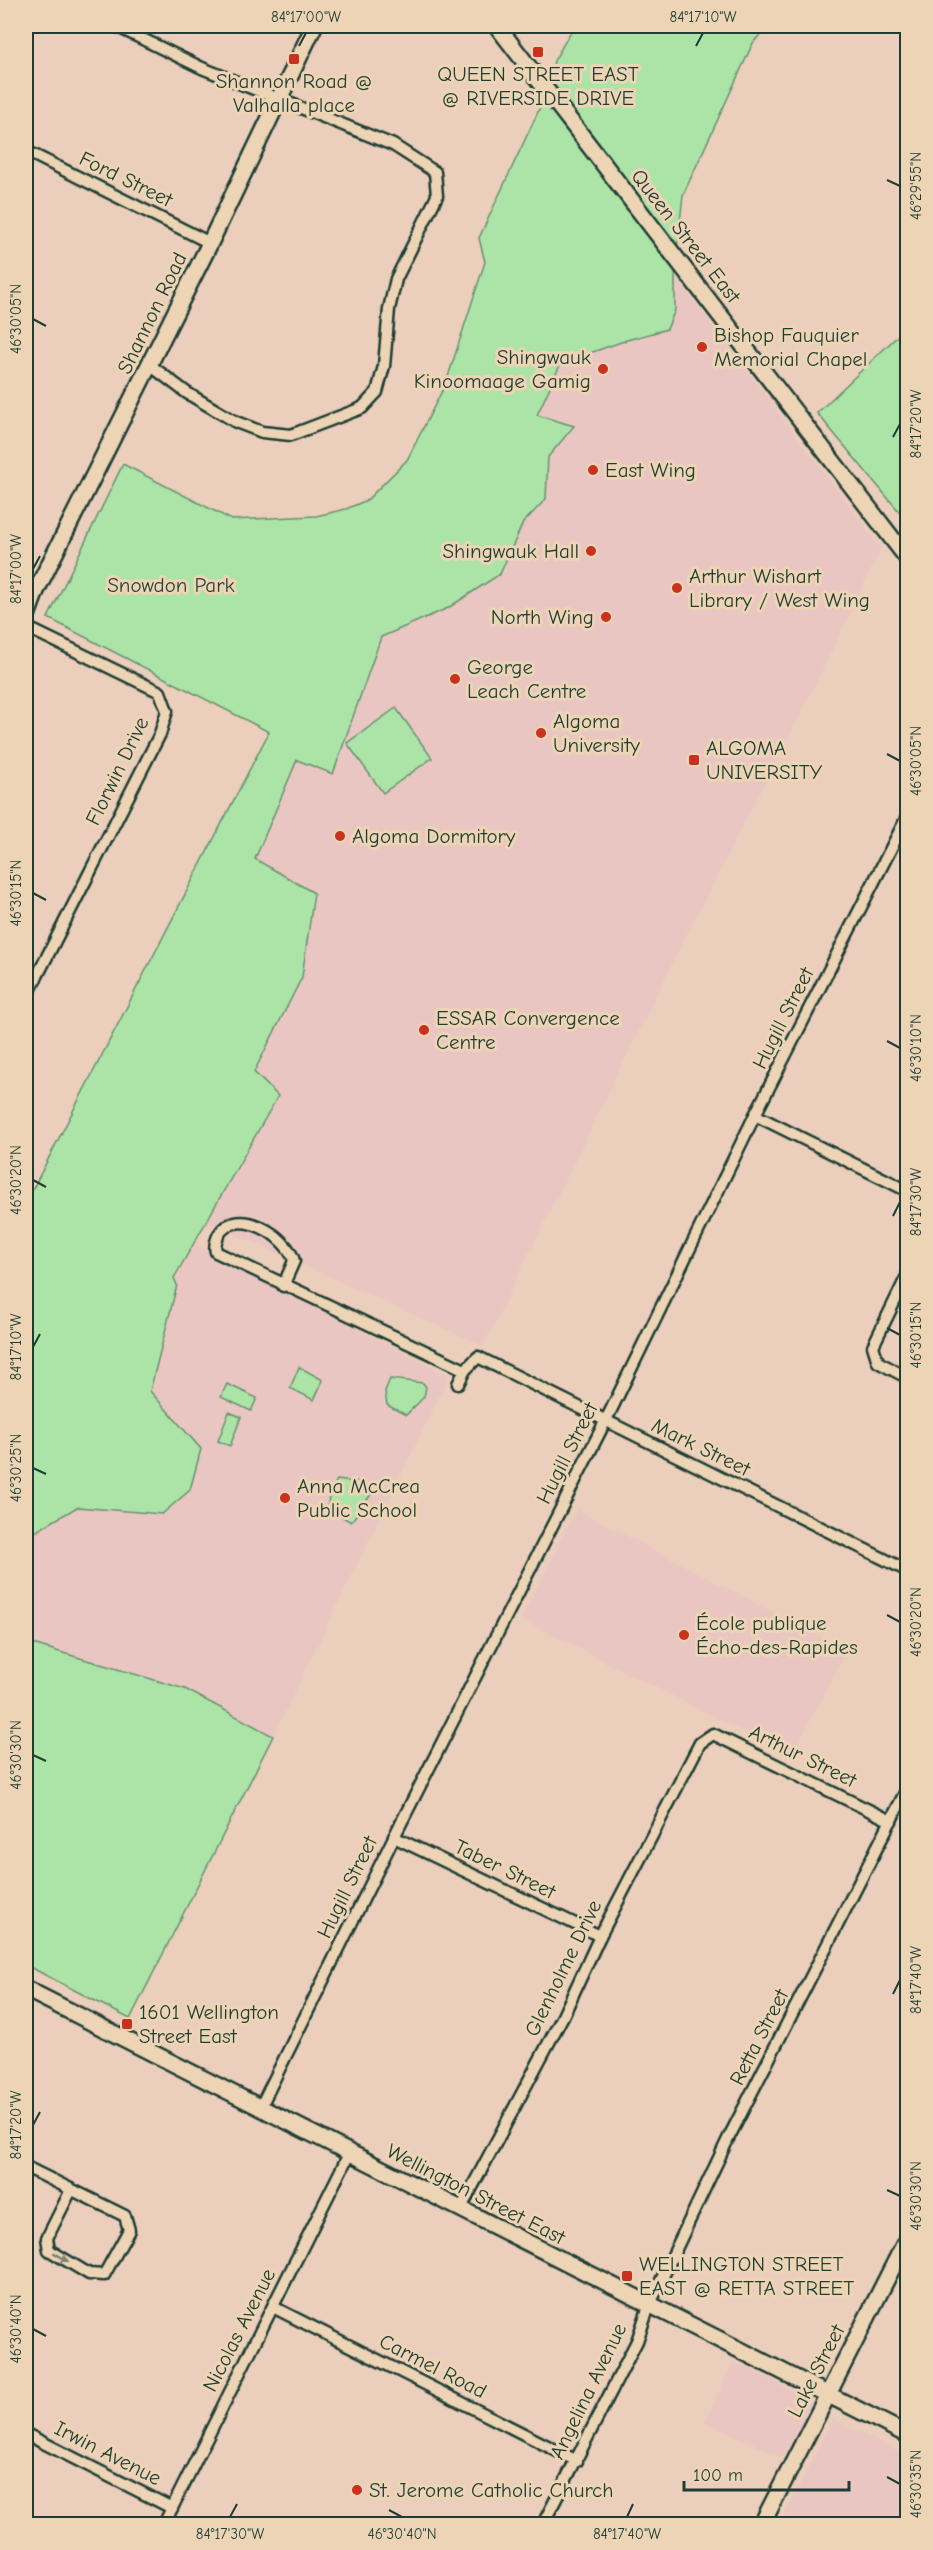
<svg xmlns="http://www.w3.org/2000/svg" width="933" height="2550" viewBox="0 0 933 2550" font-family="'Comic Neue',sans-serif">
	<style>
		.built { fill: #e9c6c2 }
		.green { fill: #ace4a8; stroke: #66906e; stroke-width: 1.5 }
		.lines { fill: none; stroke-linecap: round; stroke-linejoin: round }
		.street-casing { stroke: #1f3d34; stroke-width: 15 }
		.secondary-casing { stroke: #1f3d34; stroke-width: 20 }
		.street { stroke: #edd4b5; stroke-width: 10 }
		.secondary { stroke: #edd4b5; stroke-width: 15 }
		.oneway { fill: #7c816e }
		.ticks { fill: none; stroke: #1f3d34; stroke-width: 2 }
		.poi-dot { fill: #c8321e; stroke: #edd4b5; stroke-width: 2 }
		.labels { text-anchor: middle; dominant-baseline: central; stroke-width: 6; stroke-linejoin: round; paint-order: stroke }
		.poi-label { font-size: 21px; fill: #1f3d34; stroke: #edd4b5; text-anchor: start }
		.street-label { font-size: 21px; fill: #1f3d34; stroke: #edd4b5 }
		.park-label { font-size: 21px; fill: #26453a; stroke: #edd4b5 }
		.neatline { fill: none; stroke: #1f3d34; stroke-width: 2 }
		.ticks-label { font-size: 15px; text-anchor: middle; fill: #1f3d34 }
	</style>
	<rect width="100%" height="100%" fill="#ebcebb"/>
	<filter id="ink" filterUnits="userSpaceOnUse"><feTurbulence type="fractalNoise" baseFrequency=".0167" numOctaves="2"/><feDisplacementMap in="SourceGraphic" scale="12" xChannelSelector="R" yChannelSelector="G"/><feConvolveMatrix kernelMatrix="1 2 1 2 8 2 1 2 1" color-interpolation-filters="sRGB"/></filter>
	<g filter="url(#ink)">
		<!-- built -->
		<g class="built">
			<polygon points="589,162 881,548 815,685 681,945 483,1346 71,1160"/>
			<polygon points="193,1243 449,1376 273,1736 185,1689 26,1642 26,1563 35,1532 77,1507 162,1514 201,1449 150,1391 177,1285 174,1278"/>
			<polygon points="577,1510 847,1651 791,1756 521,1619"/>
			<polygon points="734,2361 814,2402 785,2459 705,2421"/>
			<polygon points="833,2419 907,2456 907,2524 780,2524"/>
		</g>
		<!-- green -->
		<g class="green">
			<polygon points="574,26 767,26 753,43 683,195 675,267 675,310 667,329 627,340 561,363 537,415 574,426 548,457 546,499 523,523 500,574 448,608 381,637 333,774 297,760 255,859 314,893 302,977 254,1072 278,1096 174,1278 177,1285 150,1391 201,1449 190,1490 162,1514 77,1507 35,1532 26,1563 26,1202 269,732 48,618 123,464 232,520 316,516 346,509 367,500 407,460 446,383 485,262 479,238 544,99 554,61"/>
			<polygon points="907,327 907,521 817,413"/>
			<polygon points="396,708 432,758 383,793 347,743"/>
			<polygon points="299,1367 323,1380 314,1400 290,1388"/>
			<polygon points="390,1379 423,1383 426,1387 424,1397 406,1415 387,1405 385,1391"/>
			<polygon points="227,1384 257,1398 251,1411 221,1397"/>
			<polygon points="229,1412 241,1417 230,1446 218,1441"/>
			<polygon points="337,1480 363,1483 370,1487 372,1493 351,1522 328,1508 329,1493"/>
			<polygon points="26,1642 185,1689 273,1736 130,2019 26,1965"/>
		</g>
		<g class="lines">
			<defs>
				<g id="street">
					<polyline points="116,26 202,68 393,145 435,172 437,196 396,279 389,309 384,366 377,392 362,408 291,435 262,432 236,422 187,393 150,365"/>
					<polyline points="26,151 210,243"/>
					<polyline points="26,627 160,692 167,711 160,734 26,998"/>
					<polyline points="755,1115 908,1191"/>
					<polyline points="908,1274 873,1346 878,1362 908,1378"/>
					<path d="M283,1286l11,-25c-6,-25 -57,-56 -75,-27 -3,6 -5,12 -3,18l249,118"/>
					<polyline points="458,1384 465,1370 478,1357 908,1571"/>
					<polyline points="394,1837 600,1936"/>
					<polyline points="260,2108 394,1837 611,1410 755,1115 908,815"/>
					<polyline points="26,2167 125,2216 129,2230 104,2275 89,2274 49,2250 47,2238 71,2190"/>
					<polyline points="460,2210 563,2016 600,1936 700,1743 713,1734 891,1821"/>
					<polyline points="273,2307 577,2461"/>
					<polyline points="26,2434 172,2508"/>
					<polyline points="164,2524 349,2154"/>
					<polyline points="543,2524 637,2341 649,2306 728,2139 908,1787"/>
				</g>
				<g id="secondary">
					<polyline points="497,26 908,559"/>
					<polyline points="26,618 36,591 210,243 314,26"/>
					<polyline points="26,1989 908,2435"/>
					<polyline points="762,2524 908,2237"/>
				</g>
			</defs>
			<!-- street casing -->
			<use href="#street" class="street-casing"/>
			<!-- secondary casing -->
			<use href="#secondary" class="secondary-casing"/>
			<!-- street -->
			<use href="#street" class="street"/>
			<!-- secondary -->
			<use href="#secondary" class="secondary"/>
		</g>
		<!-- one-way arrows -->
		<defs><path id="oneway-solid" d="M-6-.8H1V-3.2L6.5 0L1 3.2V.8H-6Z" transform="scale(1.5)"/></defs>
		<use class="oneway" href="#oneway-solid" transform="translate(61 2257) rotate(31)"/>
	</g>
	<!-- ticks -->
	<path class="ticks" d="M299,46l7,-13M696,46l7,-13M887,180l13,6M33,319l13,7M893,437l7,-13M33,569l7,-13M887,754l13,7M33,893l13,7M887,1041l13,7M33,1180l13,7M893,1216l7,-14M887,1328l13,7M33,1347l7,-13M33,1468l13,6M887,1615l13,7M33,1755l13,6M893,1994l7,-14M33,2125l7,-13M887,2190l13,6M33,2329l13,7M887,2477l13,7M389,2510l13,7M230,2517l7,-13M627,2517l6,-13"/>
	<!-- markers -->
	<g class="poi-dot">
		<rect x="532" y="46" width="12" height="12" rx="3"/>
		<rect x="288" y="53" width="12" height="12" rx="3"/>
		<circle cx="702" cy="347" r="6"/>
		<circle cx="603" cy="369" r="6"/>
		<circle cx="593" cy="470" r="6"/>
		<circle cx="591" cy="551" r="6"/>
		<circle cx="677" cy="588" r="6"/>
		<circle cx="606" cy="617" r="6"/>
		<circle cx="455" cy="679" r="6"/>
		<circle cx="541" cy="733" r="6"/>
		<rect x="688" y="754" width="12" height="12" rx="3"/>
		<circle cx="340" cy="836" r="6"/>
		<circle cx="424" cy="1030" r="6"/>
		<circle cx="285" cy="1498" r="6"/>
		<circle cx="684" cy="1635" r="6"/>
		<rect x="121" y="2018" width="12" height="12" rx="3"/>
		<rect x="621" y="2270" width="12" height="12" rx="3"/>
		<circle cx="357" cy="2490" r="6"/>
	</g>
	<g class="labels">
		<!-- poi labels -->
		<g class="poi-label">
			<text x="538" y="74" text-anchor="middle">QUEEN STREET EAST<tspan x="538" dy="24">@ RIVERSIDE DRIVE</tspan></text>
			<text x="294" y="81" text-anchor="middle">Shannon Road @<tspan x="294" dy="24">Valhalla place</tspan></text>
			<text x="714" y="335">Bishop Fauquier<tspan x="714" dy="24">Memorial Chapel</tspan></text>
			<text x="591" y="357" text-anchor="end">Shingwauk<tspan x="591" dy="24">Kinoomaage Gamig</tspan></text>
			<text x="605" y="470">East Wing</text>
			<text x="579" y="551" text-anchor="end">Shingwauk Hall</text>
			<text x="689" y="576">Arthur Wishart<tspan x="689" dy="24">Library / West Wing</tspan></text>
			<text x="594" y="617" text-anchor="end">North Wing</text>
			<text x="467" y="667">George<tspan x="467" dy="24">Leach Centre</tspan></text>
			<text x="553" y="721">Algoma<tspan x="553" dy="24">University</tspan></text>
			<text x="706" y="748">ALGOMA<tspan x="706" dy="24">UNIVERSITY</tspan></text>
			<text x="352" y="836">Algoma Dormitory</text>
			<text x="436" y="1018">ESSAR Convergence<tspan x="436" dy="24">Centre</tspan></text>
			<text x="297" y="1486">Anna McCrea<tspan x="297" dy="24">Public School</tspan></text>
			<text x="696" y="1623">École publique<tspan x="696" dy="24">Écho-des-Rapides</tspan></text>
			<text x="139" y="2012">1601 Wellington<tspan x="139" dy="24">Street East</tspan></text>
			<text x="639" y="2264">WELLINGTON STREET<tspan x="639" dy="24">EAST @ RETTA STREET</tspan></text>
			<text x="369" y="2490">St. Jerome Catholic Church</text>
		</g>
		<!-- street labels -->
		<g class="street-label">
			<text transform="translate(126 179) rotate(26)">Ford Street</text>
			<text transform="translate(686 236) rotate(52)">Queen Street East</text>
			<text transform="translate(152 313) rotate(-64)">Shannon Road</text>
			<text transform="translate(117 771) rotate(-64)">Florwin Drive</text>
			<text transform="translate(783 1018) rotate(-63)">Hugill Street</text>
			<text transform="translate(701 1447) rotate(26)">Mark Street</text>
			<text transform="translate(567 1453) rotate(-63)">Hugill Street</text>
			<text transform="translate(803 1756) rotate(26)">Arthur Street</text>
			<text transform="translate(505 1869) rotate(26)">Taber Street</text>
			<text transform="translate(347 1887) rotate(-64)">Hugill Street</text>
			<text transform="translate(563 1968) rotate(-64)">Glenholme Drive</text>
			<text transform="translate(759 2037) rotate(-63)">Retta Street</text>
			<text transform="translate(476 2194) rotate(27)">Wellington Street East</text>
			<text transform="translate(239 2330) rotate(-63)">Nicolas Avenue</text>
			<text transform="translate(433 2366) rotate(27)">Carmel Road</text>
			<text transform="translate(816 2371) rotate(-63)">Lake Street</text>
			<text transform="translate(588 2391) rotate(-64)">Angelina Avenue</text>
			<text transform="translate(108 2453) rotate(27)">Irwin Avenue</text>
		</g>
		<!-- park labels -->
		<g class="park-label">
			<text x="171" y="585">Snowdon Park</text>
		</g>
	</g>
	<!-- margin -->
	<rect width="933" height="2550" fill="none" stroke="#edd4b5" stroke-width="66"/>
	<!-- scale -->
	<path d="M684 2481v9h165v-9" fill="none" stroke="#1f3d34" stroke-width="3"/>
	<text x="693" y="2481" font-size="18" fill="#1f3d34" stroke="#edd4b5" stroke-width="4.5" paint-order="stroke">100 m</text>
	<rect x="33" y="33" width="867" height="2484" class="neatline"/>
	<g class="ticks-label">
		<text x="306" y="22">84°17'00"W</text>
		<text x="703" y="22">84°17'10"W</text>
		<text transform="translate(916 186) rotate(-90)" y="5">46°29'55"N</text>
		<text transform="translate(16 319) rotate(-90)" y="5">46°30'05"N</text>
		<text transform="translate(916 424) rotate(-90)" y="5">84°17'20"W</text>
		<text transform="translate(16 569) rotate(-90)" y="5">84°17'00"W</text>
		<text transform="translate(916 761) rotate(-90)" y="5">46°30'05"N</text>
		<text transform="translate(16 893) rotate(-90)" y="5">46°30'15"N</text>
		<text transform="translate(916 1048) rotate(-90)" y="5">46°30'10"N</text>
		<text transform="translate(16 1180) rotate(-90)" y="5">46°30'20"N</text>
		<text transform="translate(916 1202) rotate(-90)" y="5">84°17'30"W</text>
		<text transform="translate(916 1335) rotate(-90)" y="5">46°30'15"N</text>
		<text transform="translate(16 1347) rotate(-90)" y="5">84°17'10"W</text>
		<text transform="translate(16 1468) rotate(-90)" y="5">46°30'25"N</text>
		<text transform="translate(916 1622) rotate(-90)" y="5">46°30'20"N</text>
		<text transform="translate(16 1755) rotate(-90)" y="5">46°30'30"N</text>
		<text transform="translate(916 1980) rotate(-90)" y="5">84°17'40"W</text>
		<text transform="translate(16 2125) rotate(-90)" y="5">84°17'20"W</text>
		<text transform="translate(916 2196) rotate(-90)" y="5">46°30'30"N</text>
		<text transform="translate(16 2329) rotate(-90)" y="5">46°30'40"N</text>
		<text transform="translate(916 2484) rotate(-90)" y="5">46°30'35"N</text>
		<text x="230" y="2539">84°17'30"W</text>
		<text x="402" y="2539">46°30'40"N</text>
		<text x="627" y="2539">84°17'40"W</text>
	</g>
</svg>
